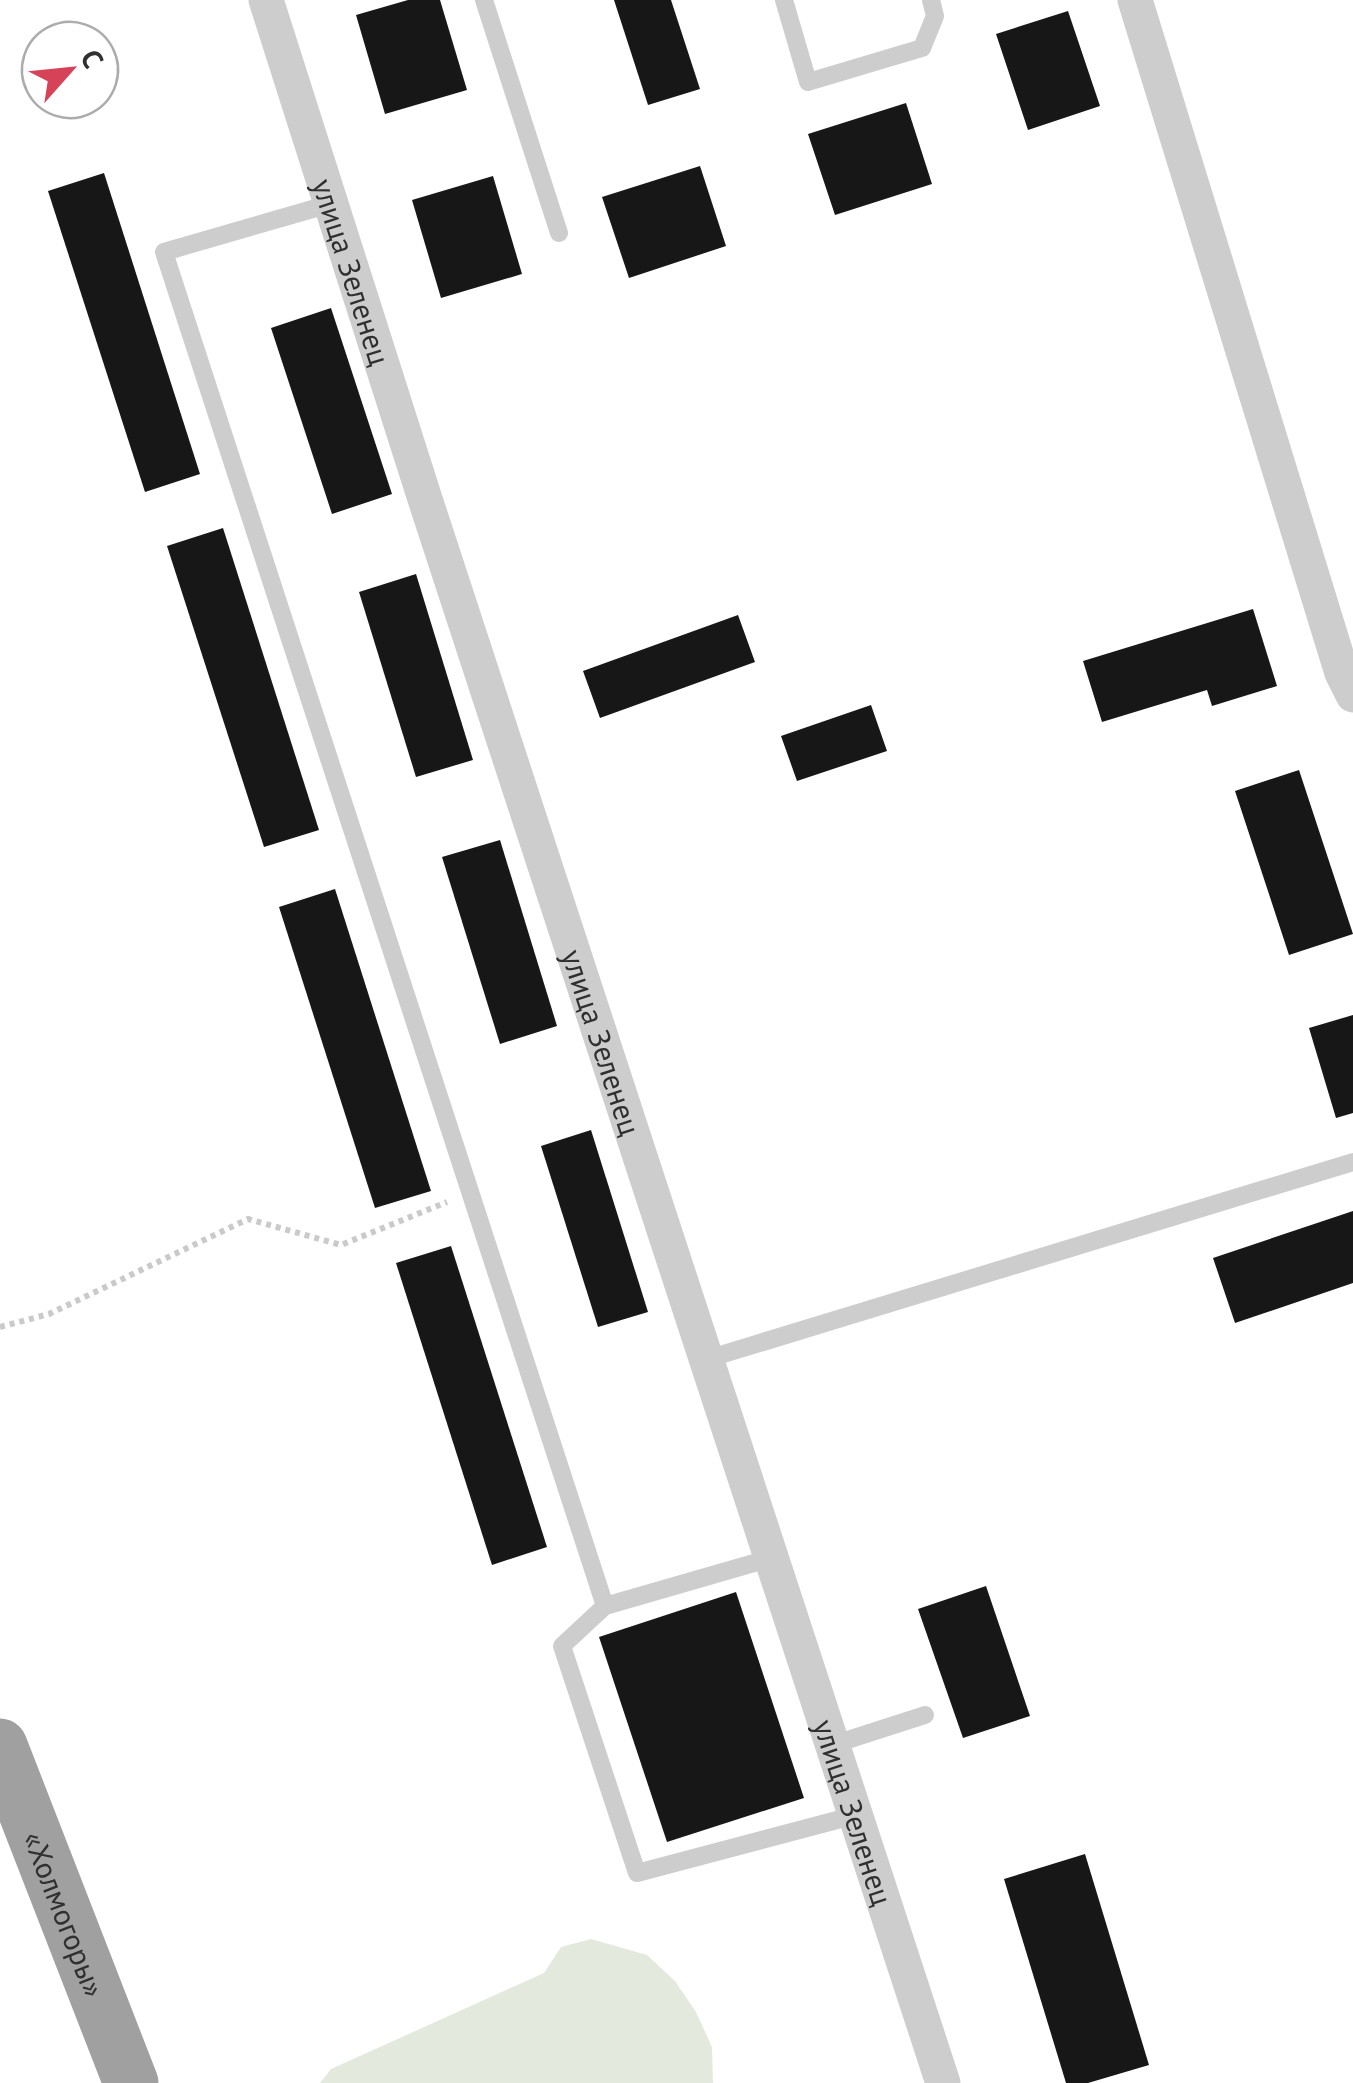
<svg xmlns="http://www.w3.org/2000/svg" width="1353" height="2083" viewBox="0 0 1353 2083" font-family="'PT Sans',sans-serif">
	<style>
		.green { fill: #e4e9dd }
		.building { fill: #171717 }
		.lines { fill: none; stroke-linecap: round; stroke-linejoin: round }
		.path { stroke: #cacaca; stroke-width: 6; stroke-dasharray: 5 5; stroke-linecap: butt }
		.service { stroke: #cdcdcd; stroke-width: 18 }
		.minor { stroke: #cdcdcd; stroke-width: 35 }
		.trunk { stroke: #a0a0a0; stroke-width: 55 }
		.labels { text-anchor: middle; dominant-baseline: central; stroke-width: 10; stroke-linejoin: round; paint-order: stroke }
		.street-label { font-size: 30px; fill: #303030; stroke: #fff }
	</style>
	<rect width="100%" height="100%" fill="#fff"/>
	<!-- green -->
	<polygon class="green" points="591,1939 647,1955 675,1981 696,2012 712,2047 713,2083 320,2083 331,2069 544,1973 561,1947"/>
	<!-- building -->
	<g class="building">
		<polygon points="408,0 440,0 467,90 385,114 356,15"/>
		<polygon points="614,0 671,0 700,89 648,105"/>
		<polygon points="1068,11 1100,106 1028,130 996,34"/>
		<polygon points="906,103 932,184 835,215 808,134"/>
		<polygon points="700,166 726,246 629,278 602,197"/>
		<polygon points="104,173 200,474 145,492 48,191"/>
		<polygon points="493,176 522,274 441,298 412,200"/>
		<polygon points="331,308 392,494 332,514 271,328"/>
		<polygon points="223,528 319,830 264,847 167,546"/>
		<polygon points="416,574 473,760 416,777 359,592"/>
		<polygon points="1253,609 1277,686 1212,706 1207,690 1102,722 1083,661"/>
		<polygon points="738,615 755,662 600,718 583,671"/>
		<polygon points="871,705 887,751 797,781 781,736"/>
		<polygon points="1299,770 1353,934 1289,955 1235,791"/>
		<polygon points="500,840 557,1026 500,1044 442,857"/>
		<polygon points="335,889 431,1191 375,1208 279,907"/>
		<polygon points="1353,1015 1353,1113 1336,1118 1309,1028"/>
		<polygon points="591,1130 648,1312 598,1327 541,1146"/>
		<polygon points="1353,1211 1353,1283 1235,1323 1213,1258"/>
		<polygon points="451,1246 547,1547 492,1565 396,1263"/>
		<polygon points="986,1586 1030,1716 963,1738 918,1609"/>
		<polygon points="736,1592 804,1798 667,1842 599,1637"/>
		<polygon points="1085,1854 1149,2065 1088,2083 1066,2083 1004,1879"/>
	</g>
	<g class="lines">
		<!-- path -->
		<polyline class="path" points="0,1327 49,1314 248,1219 341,1245 447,1202"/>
		<!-- service -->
		<g class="service">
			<polyline points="484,0 559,233"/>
			<polyline points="784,0 808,82 922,48 935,16 931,0"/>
			<polyline points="330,204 164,252 605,1606"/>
			<polyline points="707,1359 1353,1162"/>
			<polyline points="771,1558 605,1606 562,1646 637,1873 856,1815"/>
			<polyline points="832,1745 925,1715"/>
		</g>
		<!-- minor -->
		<g class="minor">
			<path id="s1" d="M266,0l159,499 518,1584"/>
			<polyline points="1135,0 1342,673 1353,695"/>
		</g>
		<!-- trunk -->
		<path class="trunk" id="s2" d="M0,1746l131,337"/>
	</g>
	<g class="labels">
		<!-- street labels -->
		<g class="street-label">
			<text stroke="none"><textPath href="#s1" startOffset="285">улица Зеленец</textPath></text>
			<text stroke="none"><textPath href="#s1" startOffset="1095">улица Зеленец</textPath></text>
			<text stroke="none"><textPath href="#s1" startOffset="1905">улица Зеленец</textPath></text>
			<text stroke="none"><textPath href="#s2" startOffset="180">«Холмогоры»</textPath></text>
		</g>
	</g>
	<!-- north arrow -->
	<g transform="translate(70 70) rotate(63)"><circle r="48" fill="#ffffff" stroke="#acacac" stroke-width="2.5"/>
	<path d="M0-8L18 38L0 25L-18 38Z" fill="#d64359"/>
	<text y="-15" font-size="28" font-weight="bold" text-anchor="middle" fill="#303030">С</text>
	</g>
</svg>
